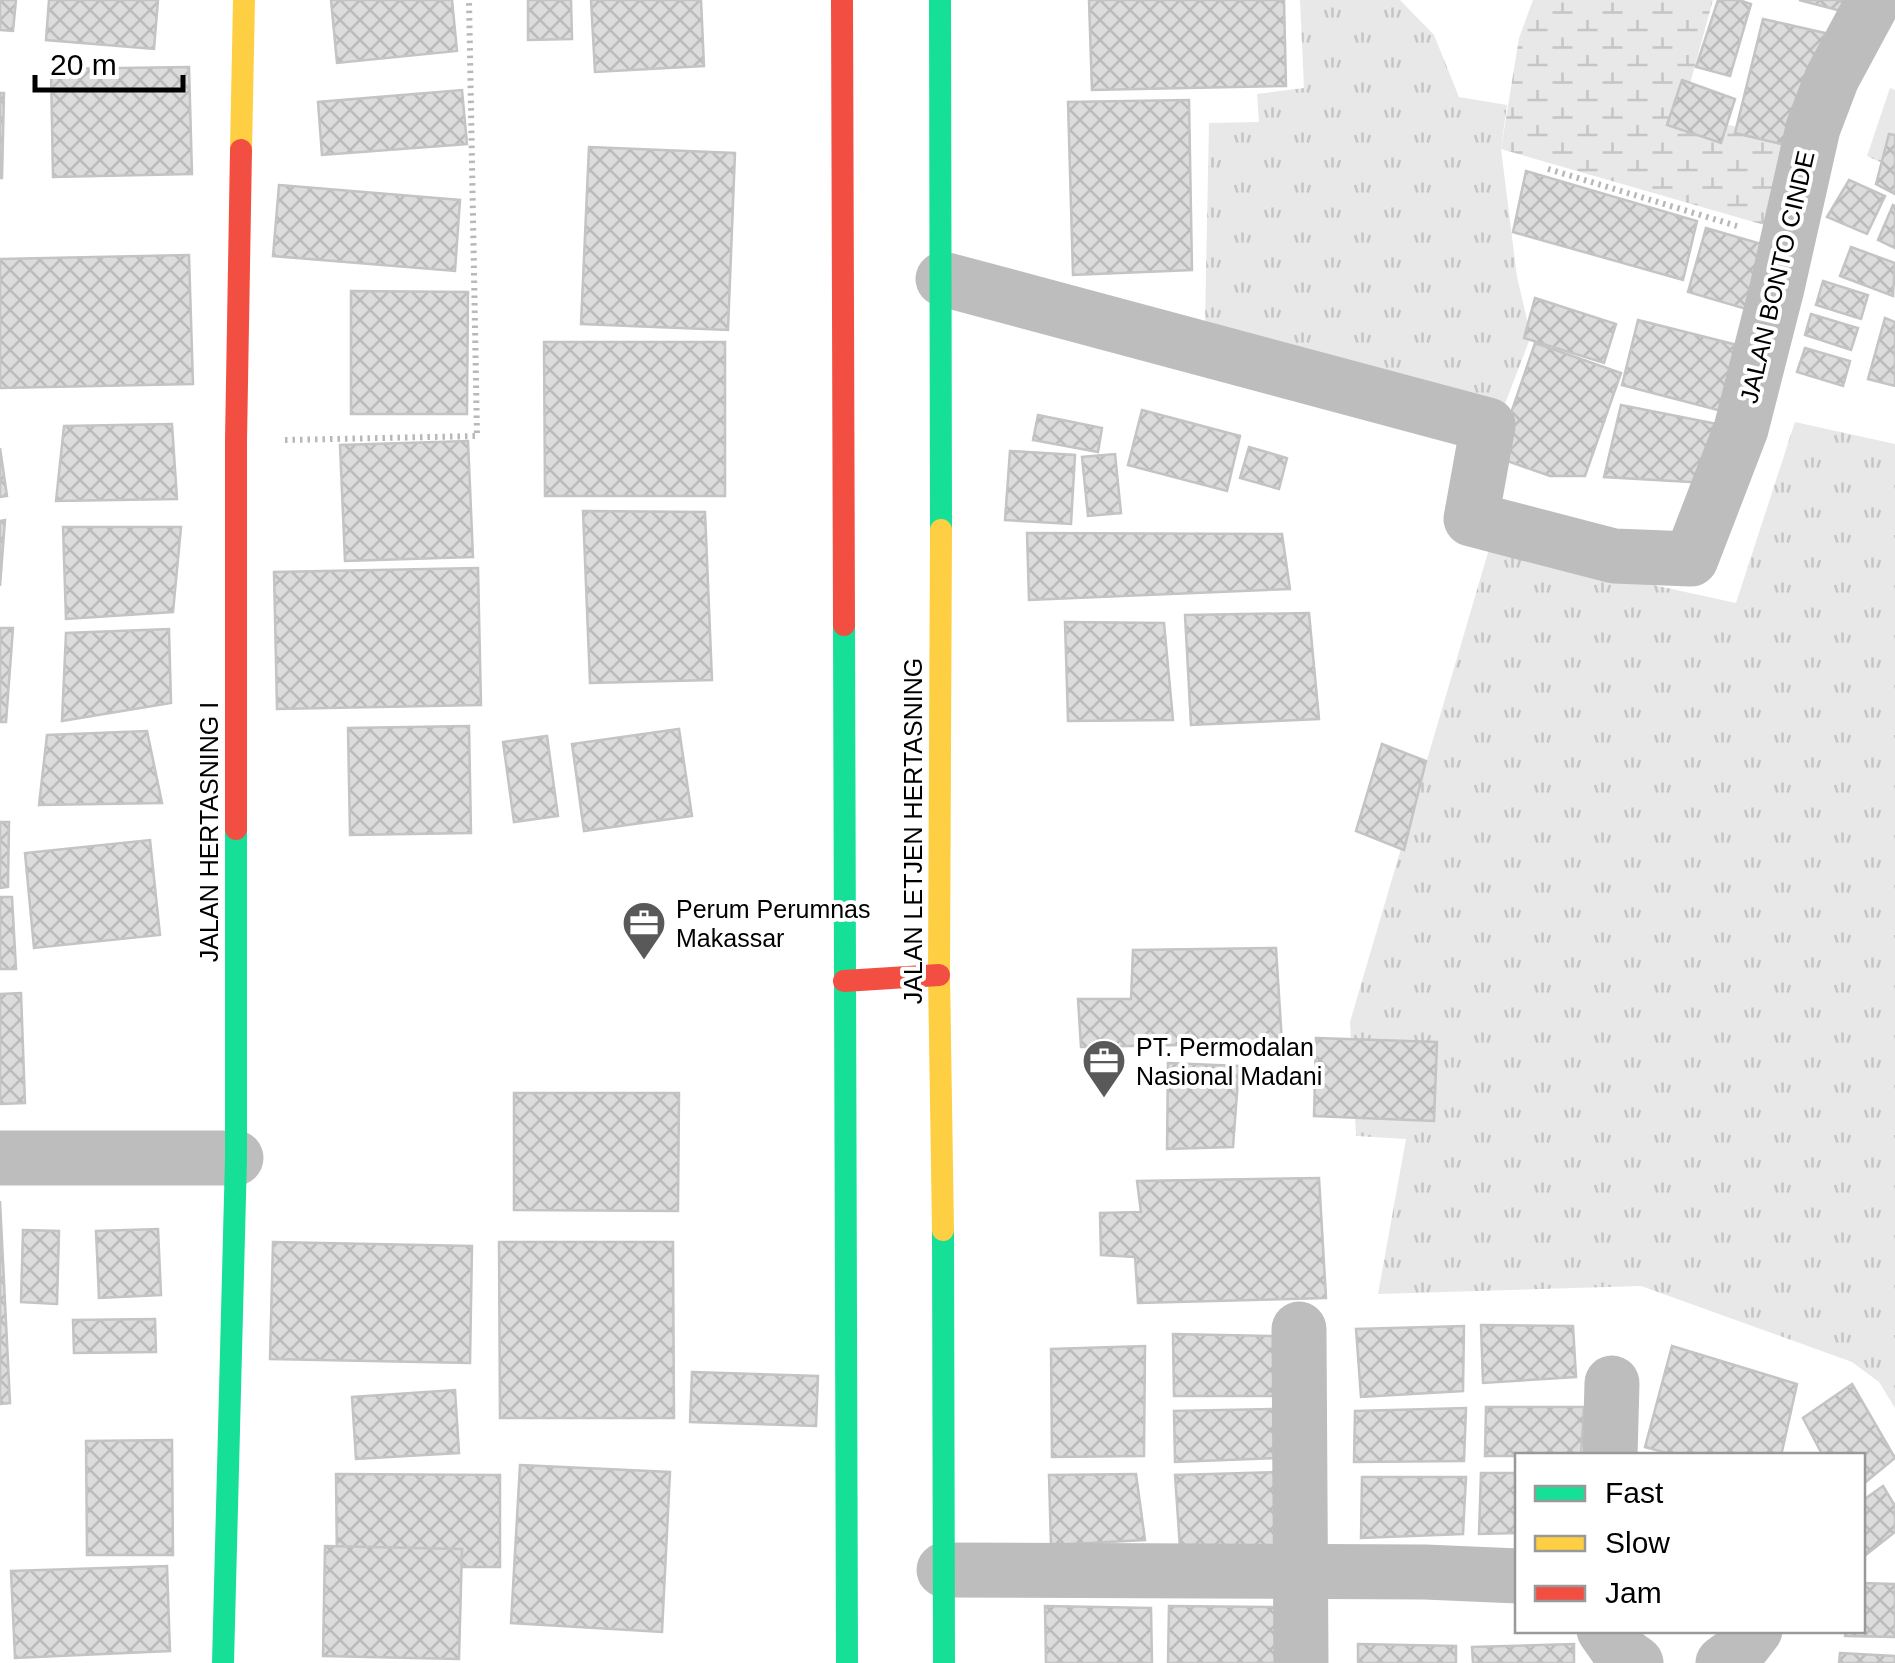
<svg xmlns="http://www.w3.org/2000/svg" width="1895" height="1663" viewBox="0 0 1895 1663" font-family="Helvetica,sans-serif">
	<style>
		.grass { fill: url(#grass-tufts) }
		.wetland { fill: url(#wetland-marsh) }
		.building { fill: url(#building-cross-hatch); stroke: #c4c4c4; stroke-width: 2.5 }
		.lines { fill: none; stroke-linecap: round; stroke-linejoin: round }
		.path { stroke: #b8b8b8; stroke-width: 6; stroke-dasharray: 2.5 5; stroke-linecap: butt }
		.street { stroke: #bdbdbd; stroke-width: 55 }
		.fast { stroke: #16e098; stroke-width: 22 }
		.slow { stroke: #ffcf43; stroke-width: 22 }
		.jam { stroke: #f24e42; stroke-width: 22 }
		.labels { text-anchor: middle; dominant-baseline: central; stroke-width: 8; stroke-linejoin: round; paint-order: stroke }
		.street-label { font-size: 25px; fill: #000; stroke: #fff }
		.poi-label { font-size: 25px; fill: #000; stroke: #fff; text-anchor: start }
	</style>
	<defs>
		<pattern id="grass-tufts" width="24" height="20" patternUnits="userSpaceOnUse" patternTransform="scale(2.5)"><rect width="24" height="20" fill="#e8e8e8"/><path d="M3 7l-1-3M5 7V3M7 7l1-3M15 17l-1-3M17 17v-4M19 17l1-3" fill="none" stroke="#c5c5c5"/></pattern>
		<pattern id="wetland-marsh" width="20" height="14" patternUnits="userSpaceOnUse" patternTransform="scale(2.5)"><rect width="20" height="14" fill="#e8e8e8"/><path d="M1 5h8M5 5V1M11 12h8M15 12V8" fill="none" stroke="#c5c5c5"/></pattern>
		<pattern id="building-cross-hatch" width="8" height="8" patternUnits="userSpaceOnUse" patternTransform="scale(2.5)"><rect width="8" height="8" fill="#dcdcdc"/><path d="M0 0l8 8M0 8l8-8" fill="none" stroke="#bbb"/></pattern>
	</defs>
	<rect width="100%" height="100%" fill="#fff"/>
	<!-- grass -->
	<g class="grass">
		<polygon points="1300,0 1400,0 1434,35 1459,97 1507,105 1501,149 1517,277 1531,336 1503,409 1205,324 1209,123 1259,122 1257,94 1304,88"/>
		<polygon points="1890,88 1895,90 1895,169 1867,156"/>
		<polygon points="1795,422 1895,444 1895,1408 1879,1382 1852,1362 1641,1286 1378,1294 1406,1139 1356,1136 1350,1022 1489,549 1736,603"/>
	</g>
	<!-- wetland -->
	<polygon class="wetland" points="1533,0 1713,0 1682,113 1811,146 1792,233 1501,149 1519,38"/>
	<!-- building -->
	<g class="building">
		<polygon points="0,0 16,0 13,31 0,30"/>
		<polygon points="49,0 158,0 154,49 46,40"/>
		<polygon points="331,0 452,0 457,51 337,63"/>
		<polygon points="528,0 571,0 572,39 528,40"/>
		<polygon points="591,0 701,0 704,66 595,72"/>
		<polygon points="1089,0 1284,0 1286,86 1092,90"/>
		<polygon points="1718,0 1739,0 1751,4 1730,76 1696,67"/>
		<polygon points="1799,0 1848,0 1845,12"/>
		<polygon points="1763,19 1825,33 1798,148 1735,133"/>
		<polygon points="189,67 192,174 53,177 51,69"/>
		<polygon points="1682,80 1735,99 1721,143 1667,125"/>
		<polygon points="462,90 467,144 322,155 318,102"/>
		<polygon points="0,93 4,93 2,178 0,178"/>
		<polygon points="1189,100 1192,270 1073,275 1068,102"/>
		<polygon points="1889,134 1895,135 1895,194 1876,184"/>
		<polygon points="589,147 735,153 728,330 581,324"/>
		<polygon points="1526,171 1697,221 1683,280 1513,232"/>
		<polygon points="1849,180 1885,196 1867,234 1827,217"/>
		<polygon points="279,185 460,200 455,271 273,256"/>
		<polygon points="1893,205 1895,206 1895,248 1878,240"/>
		<polygon points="1706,228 1772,247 1753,311 1688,292"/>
		<polygon points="1851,247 1895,263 1893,296 1840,276"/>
		<polygon points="189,255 193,384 0,388 0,259"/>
		<polygon points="1823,281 1868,295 1861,319 1816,305"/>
		<polygon points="351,291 468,292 467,414 351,414"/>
		<polygon points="1535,298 1616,324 1604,363 1524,338"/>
		<polygon points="1811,314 1858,328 1851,350 1805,335"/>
		<polygon points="1885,318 1895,322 1895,386 1868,379"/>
		<polygon points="1638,320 1749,348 1733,414 1622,385"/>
		<polygon points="544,342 725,342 725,496 545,496"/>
		<polygon points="1535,343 1621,373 1585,476 1550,476 1496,457"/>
		<polygon points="1805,348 1850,361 1843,386 1797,372"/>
		<polygon points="1621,405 1717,424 1707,483 1604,477"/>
		<polygon points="1142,410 1240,436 1227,491 1128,465"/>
		<polygon points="1038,415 1102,428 1098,452 1033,440"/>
		<polygon points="172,424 177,499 56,501 64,426"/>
		<polygon points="468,441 473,557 345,561 340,445"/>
		<polygon points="1249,447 1287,458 1279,489 1240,478"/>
		<polygon points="0,448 7,496 0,497"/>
		<polygon points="1010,451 1075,455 1071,524 1005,520"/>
		<polygon points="1115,454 1121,513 1088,516 1082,457"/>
		<polygon points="583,511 705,512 712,680 590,683"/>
		<polygon points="5,520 0,586 0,521"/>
		<polygon points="63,527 181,527 173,612 66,619"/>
		<polygon points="1027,533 1282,534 1290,589 1029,600"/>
		<polygon points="478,568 481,705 277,709 274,572"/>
		<polygon points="1309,613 1319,719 1191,725 1185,615"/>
		<polygon points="1065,622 1164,623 1173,720 1068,721"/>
		<polygon points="0,628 13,628 6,722 0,722"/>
		<polygon points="169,629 171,703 62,721 66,633"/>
		<polygon points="469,726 471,833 350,835 348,728"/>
		<polygon points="679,729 692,816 584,831 572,744"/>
		<polygon points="147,731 162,803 39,805 47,735"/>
		<polygon points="547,736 558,816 514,822 503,742"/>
		<polygon points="1382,744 1426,761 1404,850 1356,831"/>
		<polygon points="0,822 9,822 8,887 0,888"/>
		<polygon points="150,840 160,935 34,948 25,853"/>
		<polygon points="0,897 12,897 16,969 0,969"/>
		<polygon points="1276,948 1282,1043 1081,1047 1078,999 1131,999 1133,950"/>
		<polygon points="21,993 25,1103 0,1104 0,994"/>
		<polygon points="1316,1038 1437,1042 1434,1121 1314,1116"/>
		<polygon points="1168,1063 1239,1066 1233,1147 1167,1149"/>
		<polygon points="514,1093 679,1093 678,1211 514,1210"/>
		<polygon points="1319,1178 1326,1298 1138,1303 1135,1257 1101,1255 1100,1213 1141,1212 1137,1181"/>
		<polygon points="0,1201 10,1403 0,1404"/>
		<polygon points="158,1229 161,1295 99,1298 96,1231"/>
		<polygon points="23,1230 59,1231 57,1304 21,1302"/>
		<polygon points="273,1242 472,1246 470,1363 270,1359"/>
		<polygon points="499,1242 673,1242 674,1418 500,1418"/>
		<polygon points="155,1319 156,1352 74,1353 73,1320"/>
		<polygon points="1481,1325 1573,1326 1576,1377 1483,1383"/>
		<polygon points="1464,1326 1463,1391 1361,1397 1356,1329"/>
		<polygon points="1173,1334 1273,1336 1275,1396 1174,1396"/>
		<polygon points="1145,1346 1144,1456 1052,1457 1051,1349"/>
		<polygon points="1672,1346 1797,1384 1781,1456 1678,1456 1645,1447"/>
		<polygon points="692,1372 818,1376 816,1426 690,1422"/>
		<polygon points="1852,1384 1895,1458 1862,1485 1862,1456 1823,1456 1803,1418"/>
		<polygon points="455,1390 459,1453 356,1459 352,1397"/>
		<polygon points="1486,1407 1584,1407 1581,1456 1485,1456"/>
		<polygon points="1466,1408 1464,1461 1354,1462 1355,1411"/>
		<polygon points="1276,1409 1276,1458 1175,1462 1174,1411"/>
		<polygon points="172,1440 173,1555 87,1555 86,1441"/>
		<polygon points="520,1465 670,1472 662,1632 511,1623"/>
		<polygon points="1281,1472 1282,1547 1180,1548 1175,1475"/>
		<polygon points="1481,1473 1518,1473 1518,1533 1479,1534"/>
		<polygon points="336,1474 500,1475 500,1567 337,1567"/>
		<polygon points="1136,1474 1145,1540 1051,1545 1049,1475"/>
		<polygon points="1362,1477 1466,1477 1463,1534 1361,1538"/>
		<polygon points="1883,1486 1895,1506 1895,1532 1862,1558 1862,1501"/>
		<polygon points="325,1546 462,1549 459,1659 323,1656"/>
		<polygon points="167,1566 170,1651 15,1658 11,1571"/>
		<polygon points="1862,1583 1895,1584 1895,1637 1845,1636 1845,1630 1862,1630"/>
		<polygon points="1045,1606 1151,1608 1152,1663 1046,1663"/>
		<polygon points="1169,1606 1275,1607 1275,1663 1168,1663"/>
		<polygon points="1358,1644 1456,1646 1456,1663 1358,1663"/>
		<polygon points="1574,1644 1574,1663 1473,1663 1472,1647"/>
		<polygon points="1840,1653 1895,1656 1895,1663 1839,1663"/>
	</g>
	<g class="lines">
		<!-- path -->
		<g class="path">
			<polyline points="1548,169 1737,226"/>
			<polyline points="285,440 477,436 469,0"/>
		</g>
		<!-- street -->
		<g class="street">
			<polyline points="943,279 1488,425 1471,519 1614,556 1691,559 1741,429 1777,288 1813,128 1832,78 1874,0"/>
			<polyline points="0,1158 236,1158"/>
			<polyline points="1299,1329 1301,1663"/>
			<polyline points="1610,1456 1612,1383"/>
			<polyline points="944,1570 1425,1572 1518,1576"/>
			<polyline points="1604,1630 1618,1650 1636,1663"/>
			<polyline points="1723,1663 1738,1652 1755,1630"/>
		</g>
		<!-- fast -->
		<g class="fast">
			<polyline points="940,0 941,530"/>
			<polyline points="844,625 847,1663"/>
			<polyline points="943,1230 944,1663"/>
			<polyline points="223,1663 236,1158 236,829"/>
		</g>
		<!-- slow -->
		<g class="slow">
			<polyline points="241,150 244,0"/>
			<polyline points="941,530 939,975 943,1230"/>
		</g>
		<!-- jam -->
		<g class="jam">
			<polyline points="842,0 844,625"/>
			<polyline points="236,829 236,441 241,150"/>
			<polyline points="844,981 939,975"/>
		</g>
	</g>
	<!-- icons -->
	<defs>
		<symbol id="office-pin" viewBox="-11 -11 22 30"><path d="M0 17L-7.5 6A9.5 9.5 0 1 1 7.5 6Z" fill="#595959" stroke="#fff"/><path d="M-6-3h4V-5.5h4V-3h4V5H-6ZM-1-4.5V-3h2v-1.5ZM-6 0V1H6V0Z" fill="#fff"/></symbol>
	</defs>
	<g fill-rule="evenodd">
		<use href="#office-pin" x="619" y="898" width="50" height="68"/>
		<use href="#office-pin" x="1079" y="1036" width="50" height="68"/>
	</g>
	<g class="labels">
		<!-- street labels -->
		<g class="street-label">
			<text transform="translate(1777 277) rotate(-77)">JALAN BONTO CINDE</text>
			<text transform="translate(913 831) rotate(-90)">JALAN LETJEN HERTASNING</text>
			<text transform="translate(209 832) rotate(-90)">JALAN HERTASNING I</text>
		</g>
		<!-- poi labels -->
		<g class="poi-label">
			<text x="676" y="909">Perum Perumnas<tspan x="676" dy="29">Makassar</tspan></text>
			<text x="1136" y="1047">PT. Permodalan<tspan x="1136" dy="29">Nasional Madani</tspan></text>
		</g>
	</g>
	<!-- legend -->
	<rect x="1515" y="1453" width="350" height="180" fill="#ffffff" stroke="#999999" stroke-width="2.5"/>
	<rect x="1535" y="1486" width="50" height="15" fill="#16e098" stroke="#999999" stroke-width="2.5"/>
	<text x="1605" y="1503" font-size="30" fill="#000000">Fast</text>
	<rect x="1535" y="1536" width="50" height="15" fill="#ffcf43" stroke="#999999" stroke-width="2.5"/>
	<text x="1605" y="1553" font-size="30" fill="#000000">Slow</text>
	<rect x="1535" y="1586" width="50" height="15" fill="#f24e42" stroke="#999999" stroke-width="2.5"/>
	<text x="1605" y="1603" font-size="30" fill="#000000">Jam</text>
	<!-- scale -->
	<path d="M35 75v15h148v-15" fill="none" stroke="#000000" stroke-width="5"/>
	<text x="50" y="75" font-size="30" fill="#000000" stroke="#ffffff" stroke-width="8" paint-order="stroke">20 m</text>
</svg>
